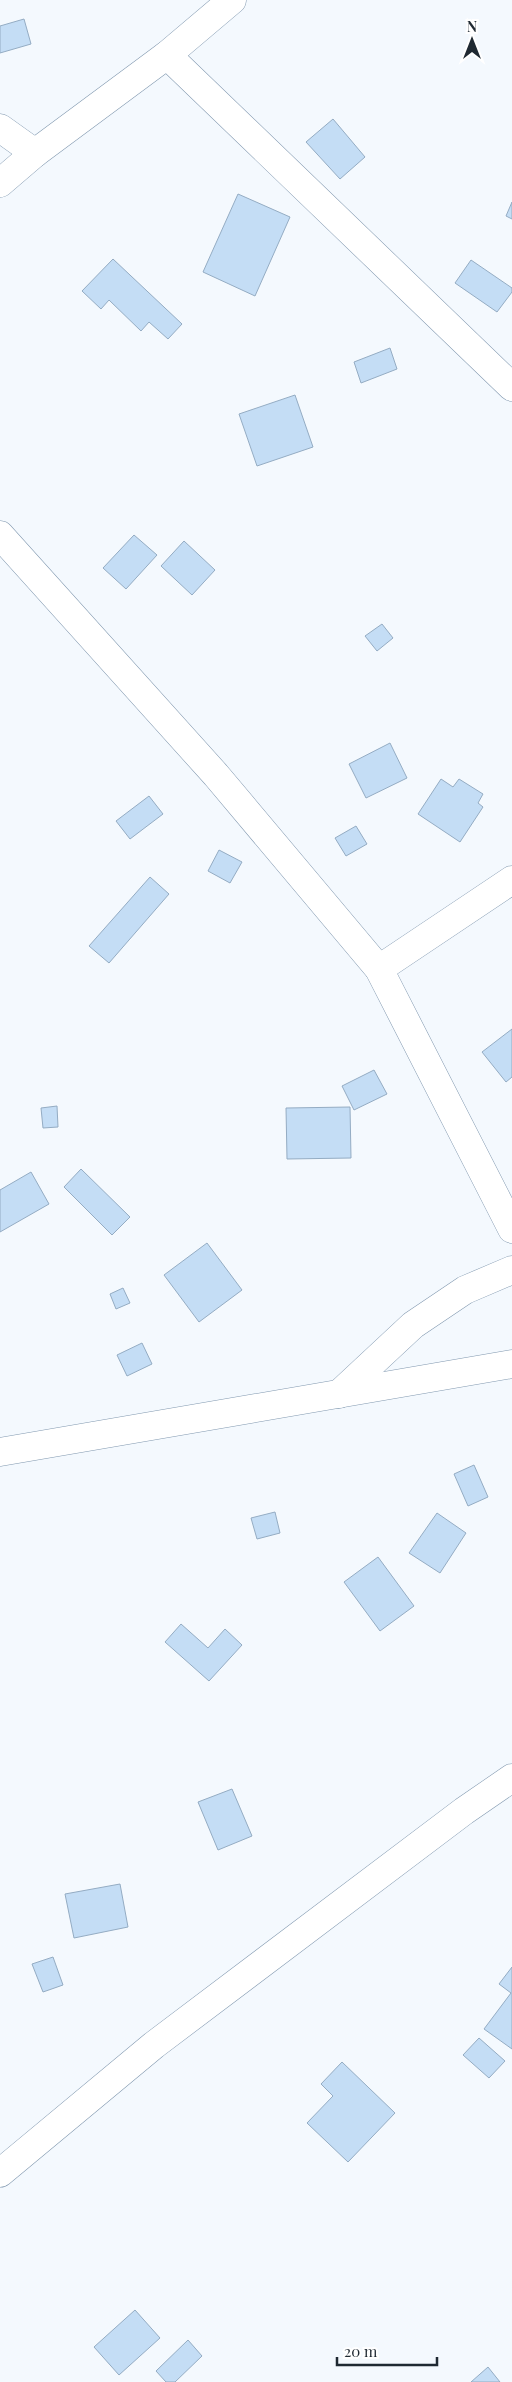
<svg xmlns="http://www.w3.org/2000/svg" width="512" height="2382" viewBox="0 0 512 2382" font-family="'Playfair Display',serif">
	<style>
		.building { fill: #c4ddf5; stroke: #94acc3 }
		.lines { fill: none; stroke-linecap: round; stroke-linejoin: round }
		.street-casing { stroke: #8198af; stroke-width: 29 }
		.secondary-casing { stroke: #8198af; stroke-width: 29 }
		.street { stroke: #fff; stroke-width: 28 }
		.secondary { stroke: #fff; stroke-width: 28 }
	</style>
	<rect width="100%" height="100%" fill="#f4f9fe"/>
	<!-- building -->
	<g class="building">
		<polygon points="24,19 31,44 0,53 0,26"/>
		<polygon points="333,119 365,157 340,179 306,142"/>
		<polygon points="238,194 290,217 255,296 203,272"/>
		<polygon points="512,202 512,219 506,216"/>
		<polygon points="113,259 182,324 168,339 149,322 141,331 109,300 101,309 82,291"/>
		<polygon points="471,260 512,288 512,292 497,312 455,283"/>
		<polygon points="390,348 397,369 361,383 354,362"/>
		<polygon points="295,395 313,447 257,466 239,414"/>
		<polygon points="134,535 157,555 126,589 103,568"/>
		<polygon points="184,541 215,570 192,595 161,566"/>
		<polygon points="382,624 393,638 377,651 365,636"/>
		<polygon points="390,743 407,778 366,798 349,764"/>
		<polygon points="441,779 453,787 459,779 483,794 478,803 483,807 460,842 418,814"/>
		<polygon points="149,796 163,814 130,839 116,821"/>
		<polygon points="356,826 367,844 346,856 335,838"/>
		<polygon points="219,850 242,862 230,883 208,871"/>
		<polygon points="150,877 169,894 109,963 89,946"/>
		<polygon points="512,1029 512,1077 506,1082 482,1052"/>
		<polygon points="374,1070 387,1094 354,1110 342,1086"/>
		<polygon points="57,1106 58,1127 43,1128 41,1108"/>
		<polygon points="350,1107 351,1158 287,1159 286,1108"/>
		<polygon points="81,1169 130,1217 112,1235 64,1187"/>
		<polygon points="31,1172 49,1204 0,1232 0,1190"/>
		<polygon points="207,1243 242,1290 199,1322 164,1275"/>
		<polygon points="123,1288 130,1303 116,1309 110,1294"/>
		<polygon points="142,1343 152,1364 127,1376 117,1355"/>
		<polygon points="474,1465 488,1497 468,1506 454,1474"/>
		<polygon points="275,1512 280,1533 257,1539 251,1518"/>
		<polygon points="437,1513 466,1533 440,1573 409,1553"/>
		<polygon points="378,1557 414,1606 380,1631 344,1582"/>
		<polygon points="181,1624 208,1648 225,1629 242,1645 209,1681 165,1642"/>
		<polygon points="232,1789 252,1836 218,1850 198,1802"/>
		<polygon points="120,1884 128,1927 74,1938 65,1894"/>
		<polygon points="53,1957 63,1985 43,1992 32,1964"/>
		<polygon points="512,1967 512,2049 484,2029 511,1993 499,1984"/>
		<polygon points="479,2038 505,2061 489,2078 463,2055"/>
		<polygon points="342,2062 395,2113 348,2162 307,2123 333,2096 321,2084"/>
		<polygon points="135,2310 160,2338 119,2375 94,2347"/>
		<polygon points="188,2340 202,2356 175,2382 166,2382 156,2371"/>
		<polygon points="488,2367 500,2382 471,2382"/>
	</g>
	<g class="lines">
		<defs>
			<g id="street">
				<polyline points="167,55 512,387"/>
				<polyline points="0,128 35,153"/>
				<polyline points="0,183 35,153 167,55 232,0"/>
				<polyline points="0,535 216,775 379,969 512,1229"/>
				<polyline points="379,969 512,880"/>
				<polyline points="339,1394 413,1325 465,1290 512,1270"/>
				<polyline points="0,2173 154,2045 464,1811 512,1778"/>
			</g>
			<polyline id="secondary" points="0,1452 512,1364"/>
		</defs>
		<!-- street casing -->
		<use href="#street" class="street-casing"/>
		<!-- secondary casing -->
		<use href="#secondary" class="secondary-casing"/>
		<!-- street -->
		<use href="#street" class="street"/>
		<!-- secondary -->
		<use href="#secondary" class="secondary"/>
	</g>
	<!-- north arrow -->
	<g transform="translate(472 40)" stroke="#ffffff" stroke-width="4" paint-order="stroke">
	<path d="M0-4L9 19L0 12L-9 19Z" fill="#1f2932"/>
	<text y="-8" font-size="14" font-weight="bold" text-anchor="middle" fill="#1f2932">N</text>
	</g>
	<!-- scale -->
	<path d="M337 2357v8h100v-8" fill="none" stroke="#1f2932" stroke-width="2.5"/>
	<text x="344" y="2357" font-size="15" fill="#1f2932" stroke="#ffffff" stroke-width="4" paint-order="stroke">20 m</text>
</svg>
